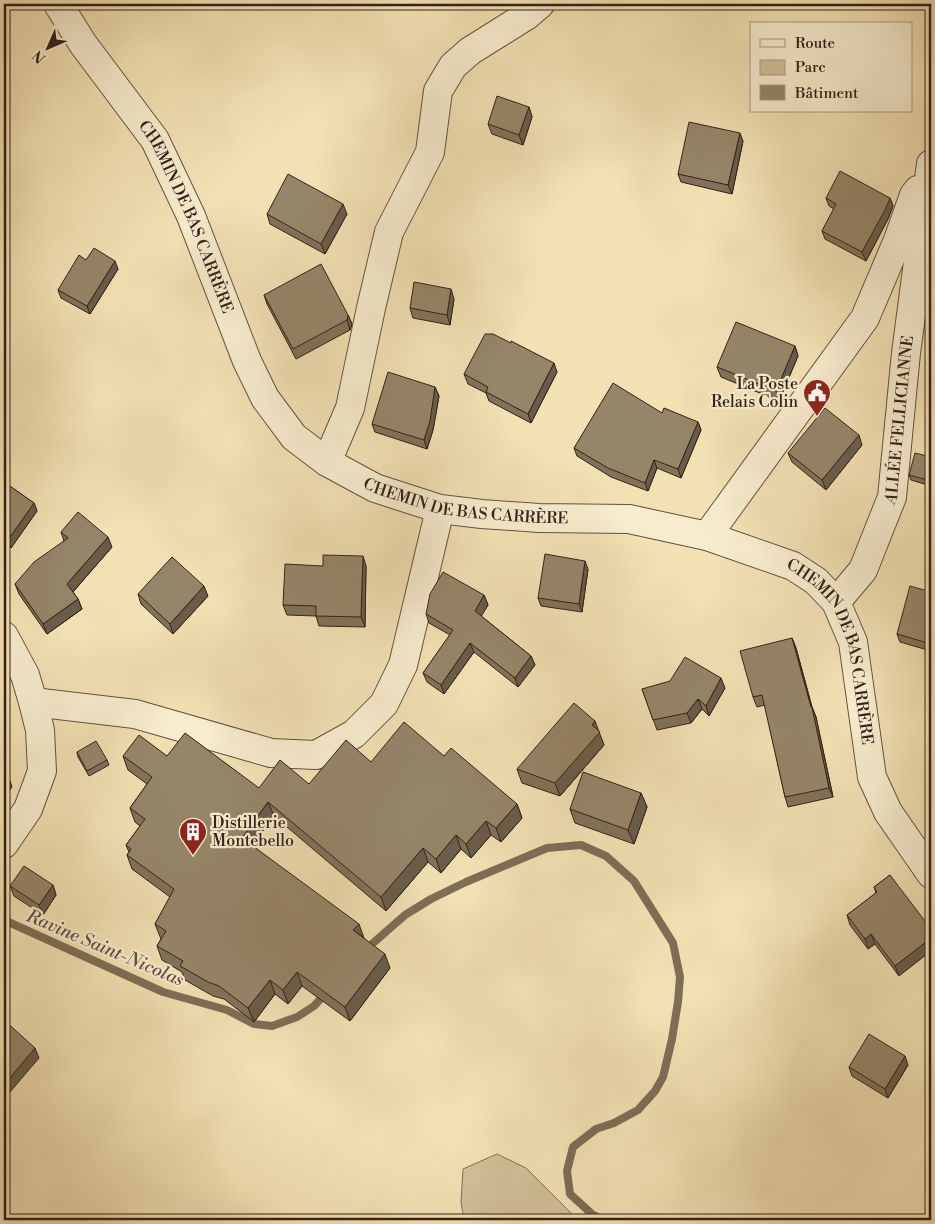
<svg xmlns="http://www.w3.org/2000/svg" width="935" height="1224" viewBox="0 0 935 1224" font-family="'Libre Bodoni',serif">
	<style>
		.green { fill: #d2c099; stroke: #827059 }
		.lines { fill: none; stroke-linecap: round; stroke-linejoin: round }
		.stream { stroke: #7f6d56; stroke-width: 8 }
		.street-casing { stroke: #635140; stroke-width: 30 }
		.street { stroke: #f7ecce; stroke-width: 28 }
		.wall { fill: #81725a; stroke: #332119 }
		.shaded-wall { fill: #695d4a; stroke: #332119 }
		.building { fill: #968569; stroke: #332119 }
		.labels { text-anchor: middle; dominant-baseline: central; stroke-width: 4.5; stroke-linejoin: round; paint-order: stroke }
		.street-label { font-size: 16px; fill: #332119; stroke: #f7ecce }
		.poi-label { font-size: 16px; fill: #332119; stroke: #f7ecce; text-anchor: end }
		.water-label { font-size: 18px; font-style: italic; fill: #5f4d3d; stroke: #f7ecce }
	</style>
	<rect width="100%" height="100%" fill="#f2e1b3"/>
	<filter id="stains"><feTurbulence type="fractalNoise" baseFrequency=".004" numOctaves="4"/><feColorMatrix values="0 0 0 0 .2 0 0 0 0 .09 0 0 0 0 .02 0 0 0 .5 -.17"/></filter>
	<radialGradient id="worn" r=".72"><stop offset=".6" stop-color="#630" stop-opacity="0"/><stop offset="1" stop-color="#630" stop-opacity=".3"/></radialGradient>
	<!-- green -->
	<polygon class="green" points="497,1154 526,1168 578,1220 464,1220 461,1202 463,1169"/>
	<g class="lines">
		<!-- stream -->
		<g class="stream">
			<polyline points="4,920 163,992 227,1010 254,1024 272,1026 297,1017 314,1006 326,993"/>
			<polyline points="364,951 405,915 431,899 466,882 547,848 581,845 606,856 634,881 673,943 680,977 678,1002 672,1039 663,1077 655,1091 638,1110 614,1123 596,1129 573,1147 567,1171 570,1194 593,1215 604,1220"/>
		</g>
		<defs>
			<g id="street">
				<path id="s1" d="M58,4l25,40 72,96 36,76 56,145 18,37 29,39 33,25 48,26 65,21 42,5 57,4 90,1 78,17 86,30 23,15 20,21 17,40 19,135 16,35 43,62"/>
				<polyline points="327,462 350,408 371,308 389,232 430,152 438,91 453,66 470,51 526,16 540,4"/>
				<polyline points="707,536 865,318 898,240 914,195 918,190"/>
				<path id="s2" d="M836,602l27,-32 29,-73 14,-144 25,-189"/>
				<polyline points="4,636 25,675 33,702 40,730 42,771 28,809 4,844"/>
				<polyline points="33,702 135,714 271,753 316,755 354,734 384,704 403,665 440,509"/>
			</g>
		</defs>
		<!-- street casing -->
		<use href="#street" class="street-casing"/>
		<!-- street -->
		<use href="#street" class="street"/>
	</g>
	<!-- wall -->
	<g class="wall">
		<polygon points="529,107 532,117 523,145 492,134 488,124"/>
		<polygon points="743,141 732,194 681,182 678,174"/>
		<polygon points="826,198 890,198 893,206 888,219 866,261 825,239 822,231 834,209 829,206"/>
		<polygon points="267,214 347,214 325,254 270,224"/>
		<polygon points="86,260 118,269 90,314 61,298 58,290"/>
		<polygon points="264,295 348,315 352,324 350,330 296,359 267,304"/>
		<polygon points="454,299 450,325 413,318 410,308"/>
		<polygon points="795,346 798,356 779,401 721,377 717,367"/>
		<polygon points="557,372 531,423 489,401 486,393 468,384 464,374"/>
		<polygon points="435,387 439,396 433,430 427,449 375,432 372,424"/>
		<polygon points="662,413 698,422 701,430 681,478 657,468 648,491 611,477 577,456 574,448"/>
		<polygon points="862,445 826,490 792,462 788,453"/>
		<polygon points="931,457 931,486 911,480 909,475"/>
		<polygon points="4,482 34,503 37,511 11,548 4,543"/>
		<polygon points="61,532 112,547 73,592 78,599 82,609 47,634 19,594 15,584 64,541"/>
		<polygon points="323,566 366,566 365,627 319,626 316,616 287,615 283,605"/>
		<polygon points="588,569 582,612 541,606 538,598"/>
		<polygon points="931,592 931,651 900,642 897,634"/>
		<polygon points="138,594 208,596 173,634 141,604"/>
		<polygon points="484,595 488,605 481,616 531,656 535,665 518,687 474,652 444,694 427,682 423,673 450,635 429,623 426,614"/>
		<polygon points="792,638 796,648 812,707 816,717 833,797 788,807 785,797 765,705 757,707 753,697"/>
		<polygon points="725,688 709,716 702,709 691,723 657,730 642,689"/>
		<polygon points="598,731 604,745 560,796 522,783 517,769"/>
		<polygon points="77,752 107,760 109,765 89,776 78,757"/>
		<polygon points="123,756 167,756 259,788 309,784 371,762 444,756 517,804 522,818 501,842 491,835 471,858 461,849 441,873 428,862 386,911 274,816 252,845 364,938 390,968 350,1021 302,986 288,1004 275,994 254,1022 224,999 213,996 185,980 182,972 162,960 157,946 161,939 155,924 170,897 132,869 127,855 129,852 126,845 140,826 135,822 130,808 147,784 128,770"/>
		<polygon points="641,793 647,807 634,844 575,823 570,809"/>
		<polygon points="890,875 899,976 875,944 868,949 850,925 847,915 876,893 874,887"/>
		<polygon points="53,885 56,895 43,915 14,896 10,886"/>
		<polygon points="908,1065 888,1098 852,1076 849,1067"/>
	</g>
	<!-- shaded-wall -->
	<g class="shaded-wall">
		<polygon points="529,107 532,117 523,145 519,135"/>
		<polygon points="740,133 743,141 732,194 728,185"/>
		<polygon points="890,198 893,206 888,219 866,261 862,252"/>
		<polygon points="343,204 347,214 325,254 321,244"/>
		<polygon points="115,261 118,269 90,314 87,306"/>
		<polygon points="451,289 454,299 450,325 447,315"/>
		<polygon points="348,315 352,324 350,330 347,320"/>
		<polygon points="795,346 798,356 779,401 776,391"/>
		<polygon points="554,363 557,372 531,423 528,414"/>
		<polygon points="435,387 439,396 433,430 427,449 424,440"/>
		<polygon points="698,422 701,430 681,478 678,469"/>
		<polygon points="859,435 862,445 826,490 822,480"/>
		<polygon points="654,460 657,468 648,491 645,483"/>
		<polygon points="34,503 37,511 11,548 8,540"/>
		<polygon points="108,537 112,547 71,594 67,584"/>
		<polygon points="363,556 366,566 365,627 361,617"/>
		<polygon points="585,561 588,569 582,612 579,604"/>
		<polygon points="204,586 208,596 173,634 170,624"/>
		<polygon points="484,595 488,605 479,620 475,611"/>
		<polygon points="78,599 82,609 47,634 43,624"/>
		<polygon points="792,638 796,648 813,711 812,707 816,717 833,797 829,788 811,707"/>
		<polygon points="470,643 474,652 444,694 441,685"/>
		<polygon points="531,656 535,665 518,687 515,678"/>
		<polygon points="721,678 725,688 709,716 706,706"/>
		<polygon points="698,699 702,709 691,723 687,713"/>
		<polygon points="595,721 604,745 560,796 555,783"/>
		<polygon points="9,778 12,787 4,798 4,785"/>
		<polygon points="641,793 647,807 634,844 628,830"/>
		<polygon points="268,802 274,816 247,852 242,838"/>
		<polygon points="517,804 522,818 501,842 496,828"/>
		<polygon points="486,821 491,835 471,858 466,844"/>
		<polygon points="456,835 461,849 441,873 436,859"/>
		<polygon points="423,848 428,862 386,911 381,897"/>
		<polygon points="53,885 56,895 43,915 39,905"/>
		<polygon points="359,924 364,938 353,930"/>
		<polygon points="871,934 875,944 868,949 865,939"/>
		<polygon points="931,938 931,951 899,976 895,966"/>
		<polygon points="385,954 390,968 350,1021 345,1007"/>
		<polygon points="297,972 302,986 288,1004 283,990"/>
		<polygon points="270,980 275,994 254,1022 248,1008"/>
		<polygon points="35,1048 39,1058 4,1099 4,1085"/>
		<polygon points="905,1056 908,1065 888,1098 885,1089"/>
	</g>
	<!-- building -->
	<g class="building">
		<polygon points="497,96 529,107 519,135 488,124"/>
		<polygon points="689,122 740,133 728,185 678,174"/>
		<polygon points="840,171 890,198 885,210 862,252 822,231 836,204 826,198"/>
		<polygon points="288,174 343,204 321,244 267,214"/>
		<polygon points="94,248 115,261 87,306 58,290 79,255 86,260"/>
		<polygon points="321,264 348,315 347,320 293,349 264,295"/>
		<polygon points="414,282 451,289 447,315 410,308"/>
		<polygon points="736,322 795,346 776,391 717,367"/>
		<polygon points="485,334 493,334 511,343 511,341 554,363 528,414 486,392 488,387 464,374"/>
		<polygon points="388,372 435,387 430,421 424,440 372,424"/>
		<polygon points="613,383 662,413 664,408 698,422 678,469 654,460 645,483 608,468 574,448"/>
		<polygon points="825,408 859,435 822,480 788,453"/>
		<polygon points="915,453 931,457 931,481 909,475"/>
		<polygon points="4,482 34,503 8,540 4,537"/>
		<polygon points="78,512 108,537 67,584 78,599 43,624 15,584 34,562 68,538 61,532"/>
		<polygon points="545,554 585,561 579,604 538,598"/>
		<polygon points="323,555 363,556 361,617 316,616 316,606 283,605 285,564 323,566"/>
		<polygon points="172,557 204,586 170,624 138,594"/>
		<polygon points="443,572 484,595 475,611 531,656 515,678 470,643 441,685 423,673 453,630 426,614 430,594"/>
		<polygon points="910,586 931,592 931,644 897,634"/>
		<polygon points="792,638 811,707 812,707 829,788 785,797 762,695 753,697 740,651"/>
		<polygon points="685,657 721,678 706,706 698,699 687,713 653,720 642,689 670,681"/>
		<polygon points="574,703 595,721 592,725 600,732 555,783 517,769"/>
		<polygon points="404,722 444,756 451,748 517,804 496,828 486,821 466,844 456,835 436,859 423,848 381,897 268,802 242,838 359,924 353,930 385,954 345,1007 297,972 283,990 270,980 248,1008 219,986 208,982 180,966 183,961 157,946 166,931 155,924 174,889 127,855 131,849 126,845 145,819 130,808 152,777 123,756 139,735 167,756 185,733 259,788 280,760 309,784 346,740 371,762"/>
		<polygon points="96,741 107,760 87,771 77,752"/>
		<polygon points="931,763 931,777 930,774"/>
		<polygon points="583,772 641,793 628,830 570,809"/>
		<polygon points="4,774 9,778 4,785"/>
		<polygon points="24,866 53,885 39,905 10,886"/>
		<polygon points="890,875 931,929 931,938 895,966 871,934 865,939 847,915 877,892 874,887"/>
		<polygon points="4,1020 35,1048 4,1085"/>
		<polygon points="869,1034 905,1056 885,1089 849,1067"/>
	</g>
	<!-- icons -->
	<defs>
		<symbol id="civic-pin" viewBox="-11 -11 22 30"><path d="M0 17L-7.5 6A9.5 9.5 0 1 1 7.5 6Z" fill="#8f2418" stroke="#f7ecce"/><path d="M-.6-6.5H3V-4.5H.6V-3L4-1V1h2V6H-6V1h2V-1L-.6-3ZM-1.2 2.5V6h2.4V2.5Z" fill="#fff"/></symbol>
		<symbol id="building-pin" viewBox="-11 -11 22 30"><path d="M0 17L-7.5 6A9.5 9.5 0 1 1 7.5 6Z" fill="#8f2418" stroke="#f7ecce"/><path d="M-4-6H4V6H1V3H-1V6H-4ZM-2.5-4.3h1.7v1.8h-1.7ZM.8-4.3h1.7v1.8H.8ZM-2.5-1h1.7V.8h-1.7ZM.8-1h1.7V.8H.8Z" fill="#fff"/></symbol>
	</defs>
	<g fill-rule="evenodd">
		<use href="#civic-pin" x="801" y="377" width="32" height="43"/>
		<use href="#building-pin" x="177" y="816" width="32" height="43"/>
	</g>
	<g class="labels">
		<!-- street labels -->
		<g class="street-label">
			<text stroke="none"><textPath href="#s1" startOffset="250">CHEMIN DE BAS CARRÈRE</textPath></text>
			<text stroke="none"><textPath href="#s2" startOffset="198">ALLÉE FELLICIANNE</textPath></text>
			<text stroke="none"><textPath href="#s1" startOffset="685">CHEMIN DE BAS CARRÈRE</textPath></text>
			<text stroke="none"><textPath href="#s1" startOffset="1120">CHEMIN DE BAS CARRÈRE</textPath></text>
		</g>
		<!-- poi labels -->
		<g class="poi-label">
			<text x="798" y="384">La Poste<tspan x="798" dy="18">Relais Colin</tspan></text>
			<text x="212" y="823" text-anchor="start">Distillerie<tspan x="212" dy="18">Montebello</tspan></text>
		</g>
		<!-- water labels -->
		<g class="water-label">
			<text transform="translate(105 948) rotate(23)">Ravine Saint-Nicolas</text>
		</g>
	</g>
	<!-- margin -->
	<rect width="935" height="1224" fill="none" stroke="#f2e1b3" stroke-width="20"/>
	<rect x="5" y="5" width="925" height="1214" fill="none" stroke="#332119" stroke-width="2.5"/>
	<rect x="10" y="10" width="915" height="1204" fill="none" stroke="#332119"/>
	<!-- legend -->
	<rect x="750" y="22" width="162" height="90" fill="#f7ecce" stroke="#a99b86"/>
	<rect x="760" y="39" width="25" height="8" fill="#f7ecce" stroke="#a99b86"/>
	<text x="795" y="48" font-size="15" fill="#332119">Route</text>
	<rect x="760" y="60" width="25" height="15" fill="#d2c099" stroke="#a99b86"/>
	<text x="795" y="72" font-size="15" fill="#332119">Parc</text>
	<rect x="760" y="85" width="25" height="15" fill="#968569" stroke="#a99b86"/>
	<text x="795" y="98" font-size="15" fill="#332119">Bâtiment</text>
	<!-- north arrow -->
	<g transform="translate(48 48) rotate(225)" stroke="#f7ecce" stroke-width="4" paint-order="stroke">
	<path d="M0-4L9 19L0 12L-9 19Z" fill="#332119"/>
	<text y="-8" font-size="14" font-weight="bold" text-anchor="middle" fill="#332119">N</text>
	</g>
	<rect width="100%" height="100%" filter="url(#stains)"/>
	<rect width="100%" height="100%" fill="url(#worn)"/>
</svg>
